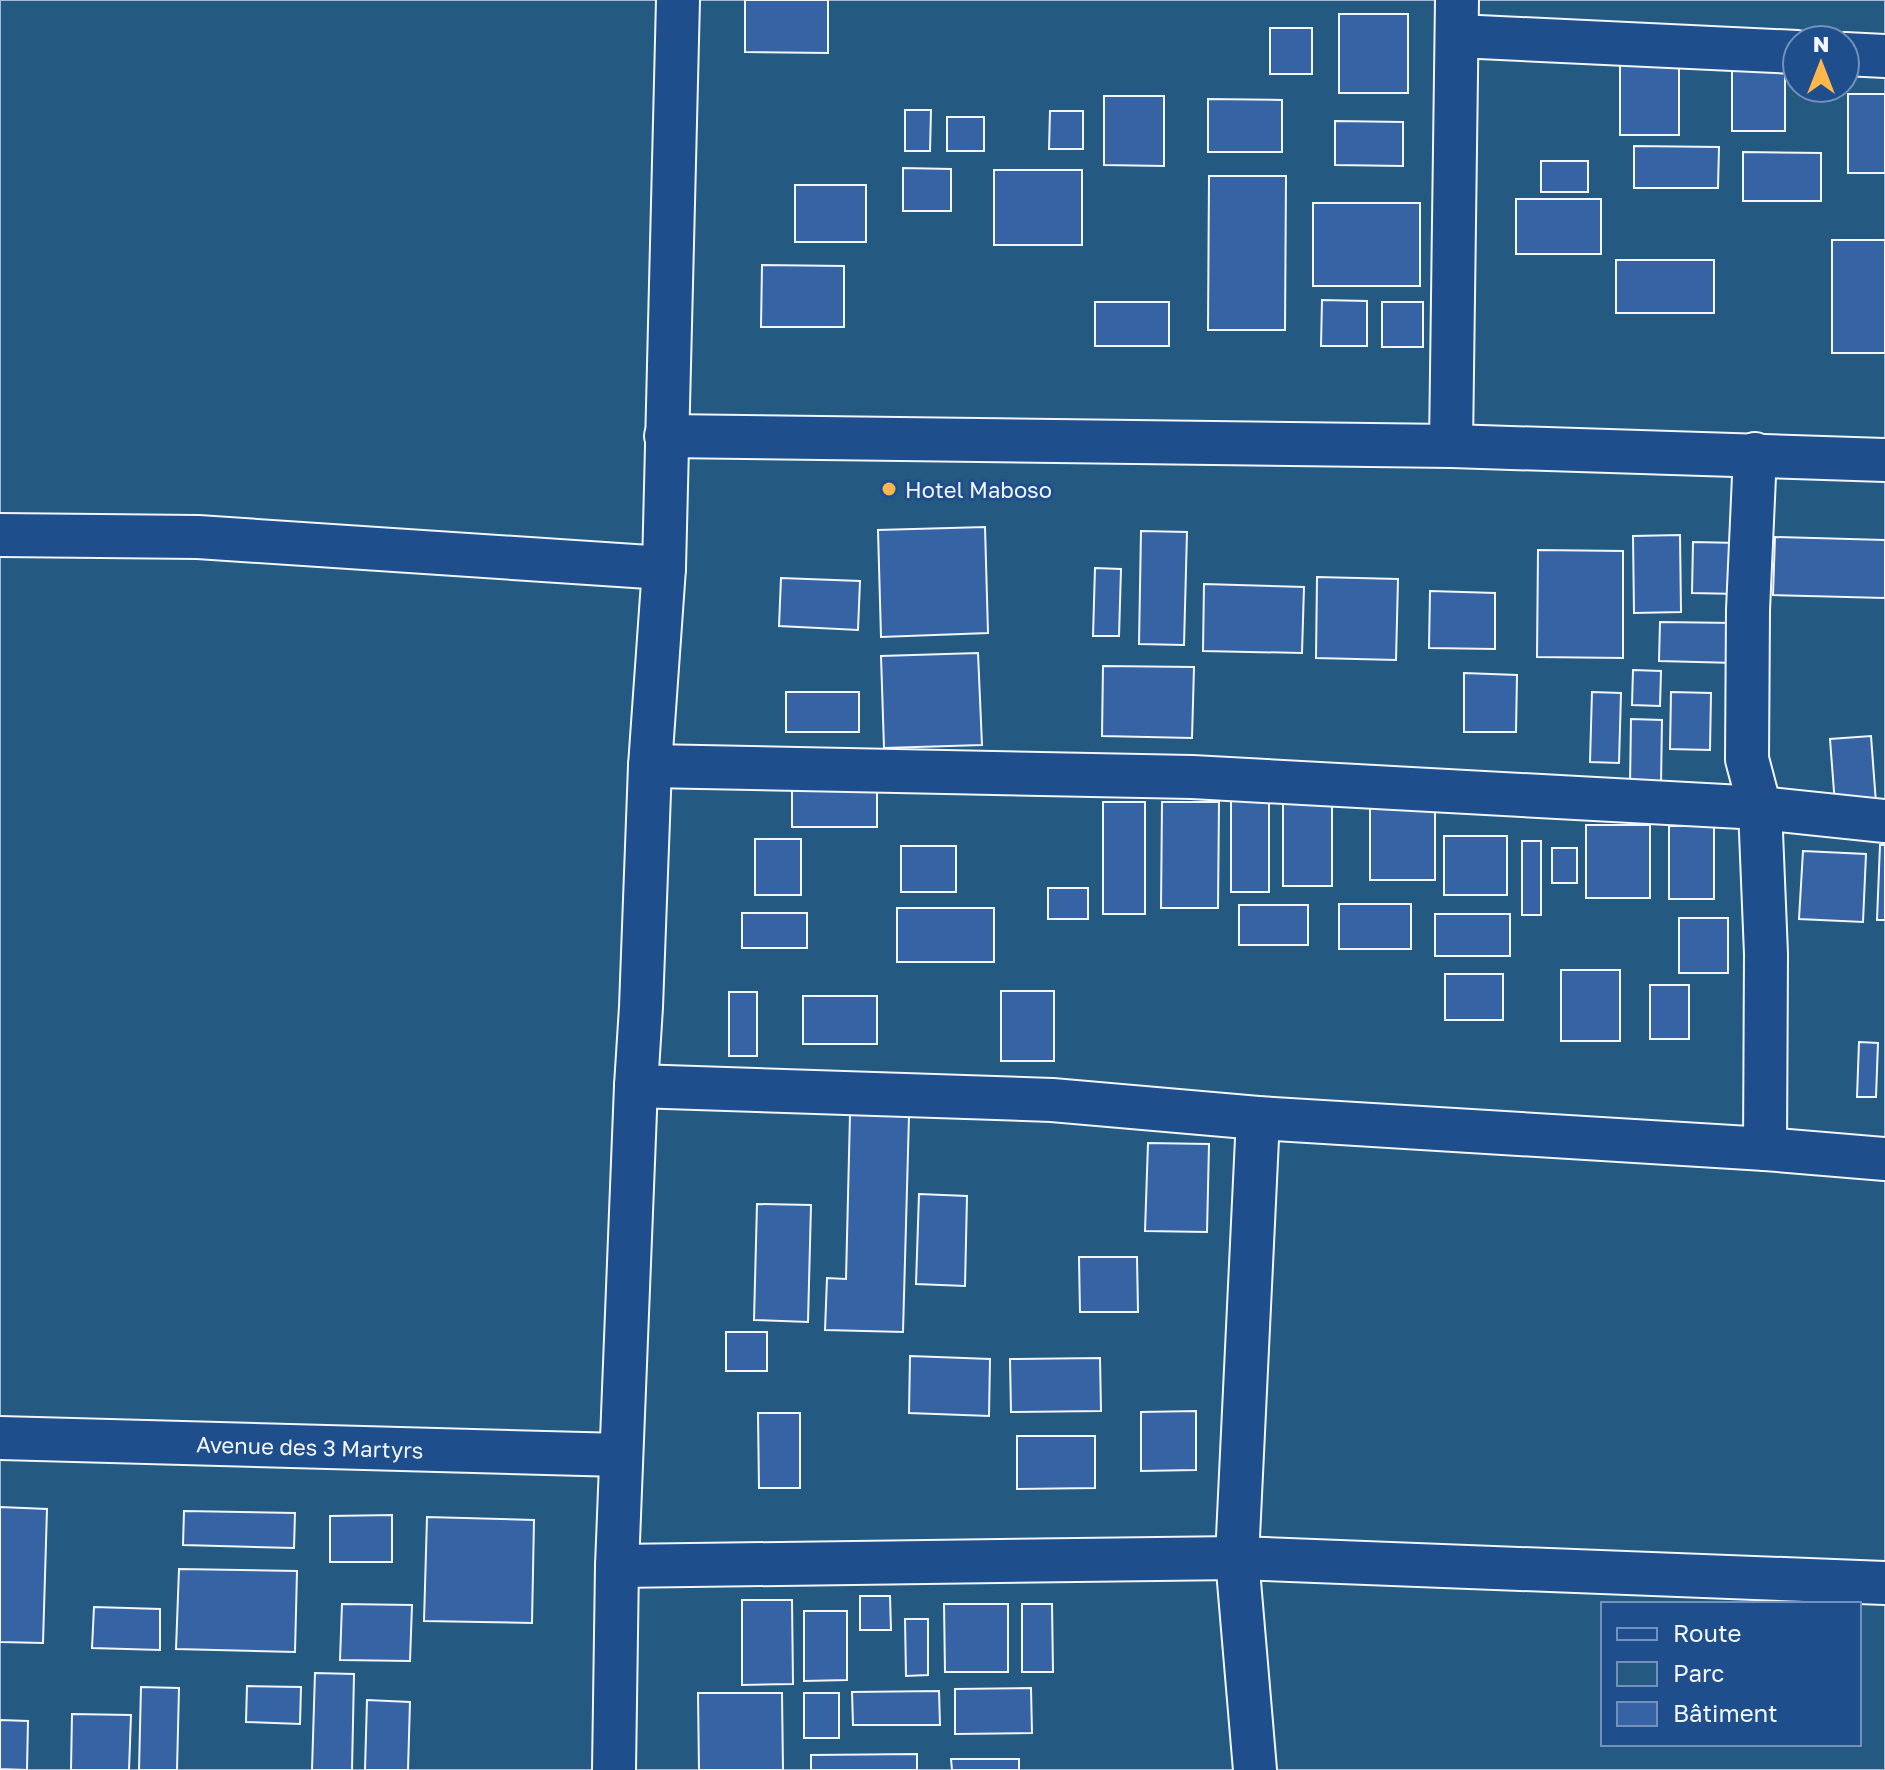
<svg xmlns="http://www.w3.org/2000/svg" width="1885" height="1770" viewBox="0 0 1885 1770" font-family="'Golos Text',sans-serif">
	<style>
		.green { fill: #245a82; stroke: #a8bbd7; stroke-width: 2; fill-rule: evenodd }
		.building { fill: #3563a3; stroke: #f2f6ff; stroke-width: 2 }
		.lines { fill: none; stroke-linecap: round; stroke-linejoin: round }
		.minor-casing { stroke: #f2f6ff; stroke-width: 46 }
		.minor { stroke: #1f4e8c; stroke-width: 42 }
		.poi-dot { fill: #ffb74d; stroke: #1f4e8c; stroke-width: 3 }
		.labels { text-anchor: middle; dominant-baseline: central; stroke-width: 6; stroke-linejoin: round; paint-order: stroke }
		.poi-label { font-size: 22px; fill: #f2f6ff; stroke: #1f4e8c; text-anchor: start }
		.street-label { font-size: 22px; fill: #f2f6ff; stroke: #1f4e8c }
	</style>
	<rect width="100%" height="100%" fill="#1f4e8c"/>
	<!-- green -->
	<path class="green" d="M0,0h1885v1770h-1885zM1797,40h48v48h-48zM1603,1604h256v140h-256z"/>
	<!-- building -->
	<g class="building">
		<polygon points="745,0 828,0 828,53 745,52"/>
		<rect x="1339" y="14" width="69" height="79"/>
		<rect x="1270" y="28" width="42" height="46"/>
		<rect x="1620" y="62" width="59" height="73"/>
		<rect x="1732" y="67" width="53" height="64"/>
		<rect x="1848" y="94" width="37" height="79"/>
		<polygon points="1104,96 1164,96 1164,166 1104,165"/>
		<polygon points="1208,99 1282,100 1282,152 1208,152"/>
		<polygon points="905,110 931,110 930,151 905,151"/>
		<polygon points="1050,111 1083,111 1083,149 1049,149"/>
		<rect x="947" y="117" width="37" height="34"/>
		<polygon points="1335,121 1403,122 1403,166 1335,165"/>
		<polygon points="1634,146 1719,147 1718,188 1634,188"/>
		<polygon points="1743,152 1821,153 1821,201 1743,201"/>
		<rect x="1541" y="161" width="47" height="31"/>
		<polygon points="903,168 951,169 951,211 903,211"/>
		<rect x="994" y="170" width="88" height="75"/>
		<polygon points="1209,176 1286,176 1285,330 1208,330"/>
		<rect x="795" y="185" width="71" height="57"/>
		<rect x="1516" y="199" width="85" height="55"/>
		<rect x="1313" y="203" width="107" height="83"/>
		<rect x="1832" y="240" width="53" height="113"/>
		<rect x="1616" y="260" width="98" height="53"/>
		<polygon points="762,265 844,266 844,327 761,327"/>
		<polygon points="1322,300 1367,301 1367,346 1321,346"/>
		<rect x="1095" y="302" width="74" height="44"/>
		<rect x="1382" y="302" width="41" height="45"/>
		<polygon points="985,527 988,633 881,637 878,530"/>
		<polygon points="1141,531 1187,532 1184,645 1139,644"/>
		<polygon points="1680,535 1681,612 1634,613 1633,536"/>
		<polygon points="1775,537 1885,540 1885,598 1773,595"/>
		<polygon points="1693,542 1739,543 1738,594 1692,593"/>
		<polygon points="1538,550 1623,551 1623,658 1537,657"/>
		<polygon points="1095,568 1121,569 1119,636 1093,636"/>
		<polygon points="1317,577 1398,579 1396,660 1316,658"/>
		<polygon points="781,578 860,581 858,630 779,626"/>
		<polygon points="1204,584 1304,587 1302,653 1203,651"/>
		<polygon points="1430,591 1495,593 1495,649 1429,648"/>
		<polygon points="1660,622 1735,623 1735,663 1659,661"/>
		<polygon points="978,653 982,745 884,748 881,656"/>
		<polygon points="1103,666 1194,667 1192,738 1102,736"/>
		<polygon points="1633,670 1661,671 1660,706 1632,705"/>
		<polygon points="1464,673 1517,675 1516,732 1464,732"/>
		<rect x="786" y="692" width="73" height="40"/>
		<polygon points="1592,692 1621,693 1619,763 1590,762"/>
		<polygon points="1671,692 1711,693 1710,750 1670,749"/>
		<polygon points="1631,719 1662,720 1661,785 1630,785"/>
		<polygon points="1871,736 1876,803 1835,805 1830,739"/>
		<rect x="792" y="786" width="85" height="41"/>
		<rect x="1231" y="801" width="38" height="91"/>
		<rect x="1103" y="802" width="42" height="112"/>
		<polygon points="1162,802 1219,802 1218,908 1161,908"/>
		<rect x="1283" y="804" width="49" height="82"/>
		<rect x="1370" y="808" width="65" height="72"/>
		<rect x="1586" y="825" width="64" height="73"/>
		<rect x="1669" y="826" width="45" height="73"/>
		<rect x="1444" y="836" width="63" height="59"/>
		<rect x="755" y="839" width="46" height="56"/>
		<rect x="1522" y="841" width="19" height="74"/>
		<polygon points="1880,845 1885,845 1885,920 1877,920"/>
		<rect x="901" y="846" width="55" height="46"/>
		<rect x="1552" y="848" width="25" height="35"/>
		<polygon points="1803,851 1866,854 1863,922 1799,919"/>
		<rect x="1048" y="888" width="40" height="31"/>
		<rect x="1339" y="904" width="72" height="45"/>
		<rect x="1239" y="905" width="69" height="40"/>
		<rect x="897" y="908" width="97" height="54"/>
		<rect x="742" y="913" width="65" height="35"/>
		<rect x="1435" y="914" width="75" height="42"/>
		<rect x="1679" y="918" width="49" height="55"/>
		<rect x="1561" y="970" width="59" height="71"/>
		<rect x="1445" y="974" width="58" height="46"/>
		<rect x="1650" y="985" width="39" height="54"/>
		<rect x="1001" y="991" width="53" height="70"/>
		<rect x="729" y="992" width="28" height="64"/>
		<rect x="803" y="996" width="74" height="48"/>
		<polygon points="1859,1042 1878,1043 1876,1097 1857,1097"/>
		<polygon points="850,1114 909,1116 903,1332 825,1330 827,1278 846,1279"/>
		<polygon points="1148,1143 1209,1144 1207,1232 1145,1231"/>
		<polygon points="919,1194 967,1196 965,1286 916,1284"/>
		<polygon points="757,1204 811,1205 808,1322 754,1320"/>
		<polygon points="1079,1257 1137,1257 1138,1312 1080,1312"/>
		<rect x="726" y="1332" width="41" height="39"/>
		<polygon points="910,1356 990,1359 989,1416 909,1413"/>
		<polygon points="1100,1358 1101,1411 1011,1412 1010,1359"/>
		<polygon points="1196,1411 1196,1470 1141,1471 1141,1412"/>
		<polygon points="758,1413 800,1413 800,1488 759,1488"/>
		<polygon points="1017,1436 1095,1436 1095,1488 1017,1489"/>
		<polygon points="0,1507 47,1509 43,1643 0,1642"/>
		<polygon points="184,1511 295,1513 294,1548 183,1545"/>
		<polygon points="392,1515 392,1562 330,1562 330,1516"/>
		<polygon points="427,1517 534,1520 532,1623 424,1621"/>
		<polygon points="179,1569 297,1571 295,1652 176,1649"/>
		<polygon points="860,1596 890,1596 891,1630 860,1630"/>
		<polygon points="742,1600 792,1600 793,1684 742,1685"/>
		<polygon points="342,1604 412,1605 410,1661 340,1660"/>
		<polygon points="944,1604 1008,1604 1008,1672 945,1672"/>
		<polygon points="1022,1604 1052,1604 1053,1672 1022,1672"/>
		<polygon points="94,1607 160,1609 160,1650 92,1648"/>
		<polygon points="804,1611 847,1611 847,1680 804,1681"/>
		<polygon points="905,1619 928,1619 928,1675 906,1676"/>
		<polygon points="315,1673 354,1674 352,1770 312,1770"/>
		<polygon points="247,1686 301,1687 300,1724 246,1722"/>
		<polygon points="141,1687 179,1688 177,1770 139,1770"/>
		<polygon points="1031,1688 1032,1733 955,1734 955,1689"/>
		<polygon points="939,1691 940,1725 853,1725 852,1692"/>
		<polygon points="698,1693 782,1693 783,1770 699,1770"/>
		<rect x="804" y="1693" width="35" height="45"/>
		<polygon points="367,1700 410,1702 408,1770 365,1770"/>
		<polygon points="72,1714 131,1715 129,1770 71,1770"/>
		<polygon points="0,1720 28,1721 27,1770 0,1769"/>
		<polygon points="917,1754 917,1770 811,1770 811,1755"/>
		<polygon points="951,1759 1019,1759 1019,1770 952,1770"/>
	</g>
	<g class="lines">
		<defs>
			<g id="minor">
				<polyline points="1458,36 1797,52"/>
				<polyline points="1845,54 1885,56"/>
				<polyline points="666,436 1451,446 1885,460"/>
				<polyline points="1451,446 1457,0"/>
				<polyline points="1755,454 1748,610 1747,759 1760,808 1766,954 1765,1149"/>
				<polyline points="0,535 198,537 664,568"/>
				<polyline points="650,766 1192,777 1760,808 1885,821"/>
				<polyline points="636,1086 1052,1100 1258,1118 1765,1149 1885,1159"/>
				<path id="s1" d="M0,1438l621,17"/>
				<polyline points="617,1566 1237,1558 1885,1583"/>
				<polyline points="614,1770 617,1566 636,1086 641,1007 650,766 664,568 678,0"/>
				<polyline points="1255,1770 1237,1558 1258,1118"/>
			</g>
		</defs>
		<!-- minor casing -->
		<use href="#minor" class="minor-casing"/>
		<!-- minor -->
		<use href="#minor" class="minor"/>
	</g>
	<!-- markers -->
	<circle class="poi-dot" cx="889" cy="489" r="8"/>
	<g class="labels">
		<!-- poi labels -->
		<g class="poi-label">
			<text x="905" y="489">Hotel Maboso</text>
		</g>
		<!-- street labels -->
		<g class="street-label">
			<text stroke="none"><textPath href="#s1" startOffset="310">Avenue des 3 Martyrs</textPath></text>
		</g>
	</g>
	<!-- legend -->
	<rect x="1601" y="1602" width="260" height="144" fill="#1f4e8c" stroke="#7391ba" stroke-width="2"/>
	<rect x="1617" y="1628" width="40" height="12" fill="#1f4e8c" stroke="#7391ba" stroke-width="2"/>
	<text x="1673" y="1642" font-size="24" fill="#f2f6ff">Route</text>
	<rect x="1617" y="1662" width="40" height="24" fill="#245a82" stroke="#7391ba" stroke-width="2"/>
	<text x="1673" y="1682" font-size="24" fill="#f2f6ff">Parc</text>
	<rect x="1617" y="1702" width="40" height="24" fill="#3563a3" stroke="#7391ba" stroke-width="2"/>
	<text x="1673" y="1722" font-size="24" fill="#f2f6ff">Bâtiment</text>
	<!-- north arrow -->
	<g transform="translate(1821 64)"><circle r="38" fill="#1f4e8c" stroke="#7391ba" stroke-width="2"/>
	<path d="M0-6L14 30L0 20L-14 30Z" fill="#ffb74d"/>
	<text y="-12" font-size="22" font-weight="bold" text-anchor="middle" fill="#f2f6ff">N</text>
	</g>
</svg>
